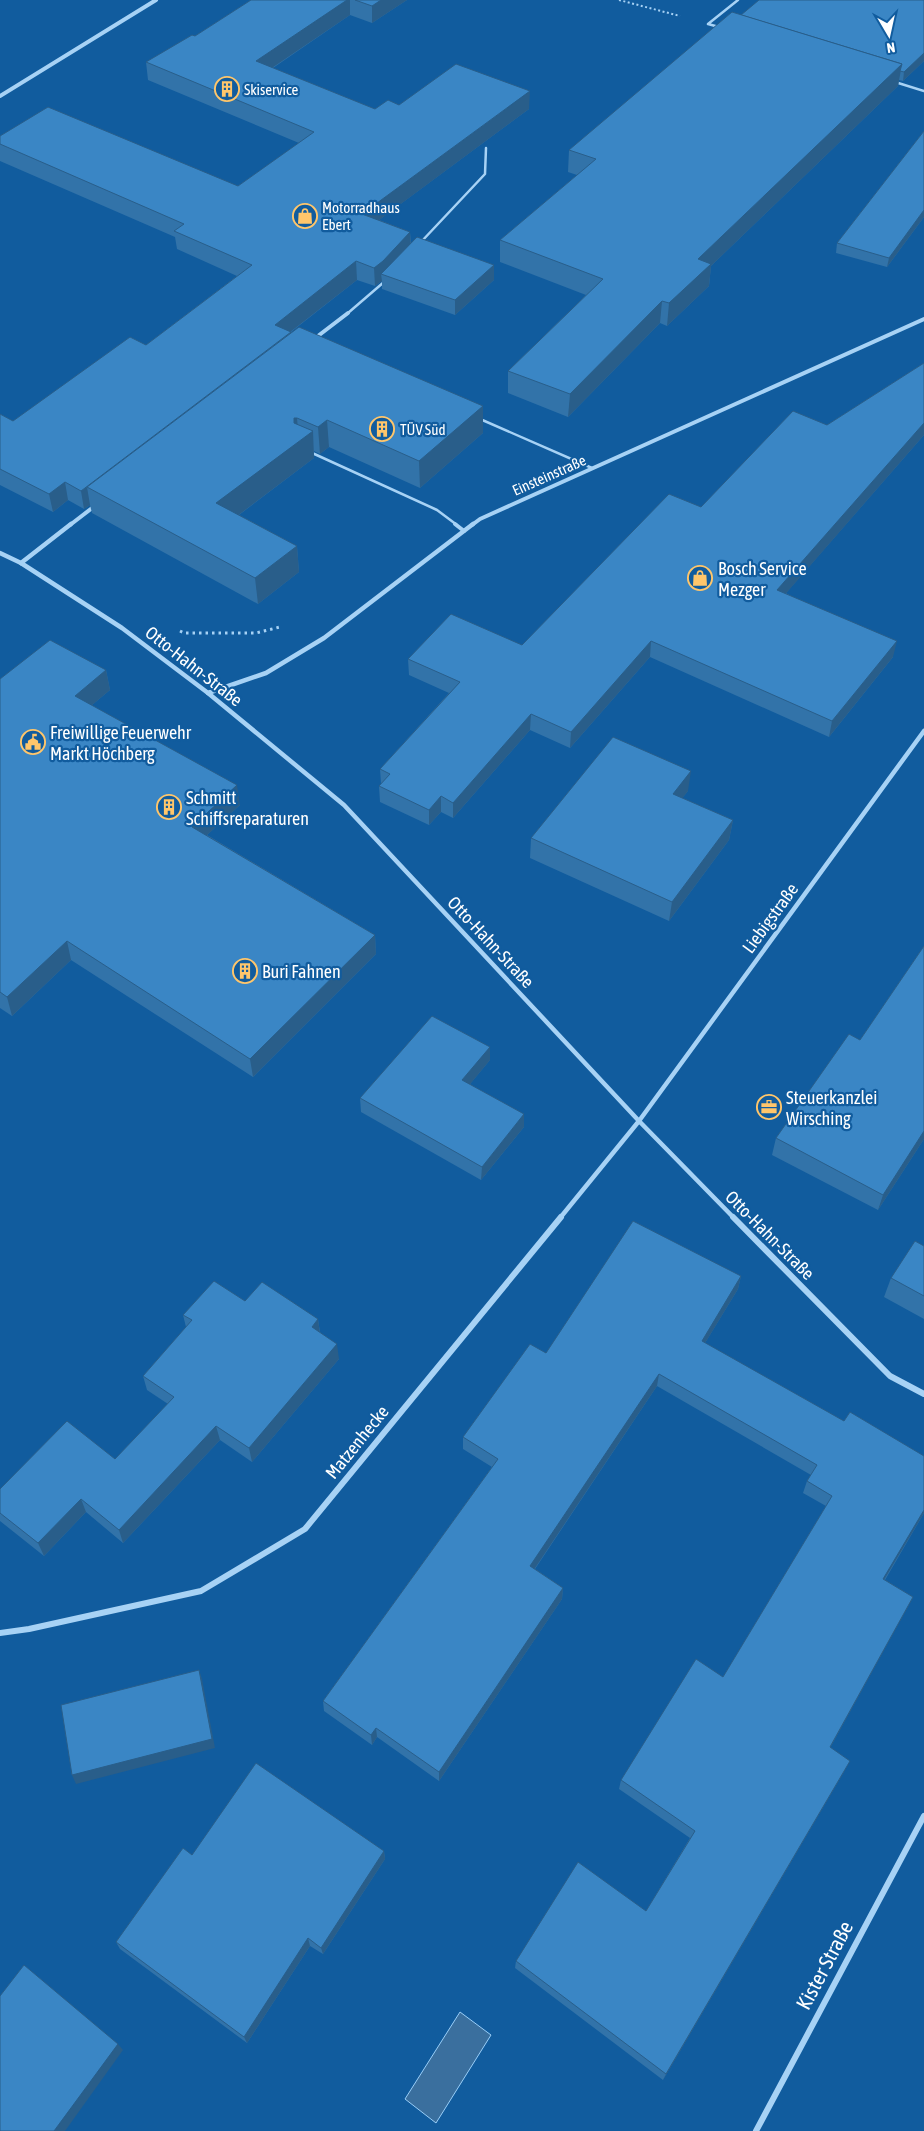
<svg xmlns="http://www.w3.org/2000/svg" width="924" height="2131" viewBox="0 0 924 2131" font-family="'Asap Condensed',sans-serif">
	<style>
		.water { fill: #3a6f9e; stroke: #99cef8 }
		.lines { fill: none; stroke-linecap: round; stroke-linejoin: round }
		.path-far1 { stroke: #a7d2f5; stroke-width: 2; stroke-dasharray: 2 2.5; stroke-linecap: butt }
		.path { stroke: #a7d2f5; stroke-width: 3; stroke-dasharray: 2.5 4; stroke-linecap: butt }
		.service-far1 { stroke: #a7d2f5; stroke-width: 2.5 }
		.service { stroke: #a7d2f5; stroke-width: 4 }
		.minor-far2 { stroke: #a7d2f5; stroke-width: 4 }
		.minor-far1 { stroke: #a7d2f5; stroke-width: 4.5 }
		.minor { stroke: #a7d2f5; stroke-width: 6 }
		.wall { fill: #3273a9 }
		.shaded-wall { fill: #295e8a }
		.building { fill: #3a86c5; stroke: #295e8a }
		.labels { text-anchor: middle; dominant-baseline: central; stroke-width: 4.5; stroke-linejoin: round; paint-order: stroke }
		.far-poi-label { font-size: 15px; fill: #fff; stroke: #115c9e; text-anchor: start }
		.far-street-label { font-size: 15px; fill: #fff; stroke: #115c9e }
		.poi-label { font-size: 18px; fill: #fff; stroke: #115c9e; text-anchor: start }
		.street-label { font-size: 18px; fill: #fff; stroke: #115c9e }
		.near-street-label { font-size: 21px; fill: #fff; stroke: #115c9e }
	</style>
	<rect width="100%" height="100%" fill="#115c9e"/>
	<!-- water -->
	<polygon class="water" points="460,2012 491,2035 436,2123 405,2099"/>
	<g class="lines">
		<!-- path-far1 -->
		<polyline class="path-far1" points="619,0 680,16"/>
		<!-- path -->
		<polyline class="path" points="180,631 184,633 256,633 280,627"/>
		<!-- service-far1 -->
		<g class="service-far1">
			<polyline points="719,27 708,24 738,0"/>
			<polyline points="895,82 924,91"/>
			<polyline points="421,242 485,174 486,148"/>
			<polyline points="348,313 384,282"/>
			<polyline points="480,419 592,468"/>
			<polyline points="310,452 437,510 457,525"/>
		</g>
		<!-- service -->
		<polyline class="service" points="455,524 464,531"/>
		<!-- minor-far2 -->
		<g class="minor-far2">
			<polyline points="0,96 156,0"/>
			<polyline points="314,339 348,313"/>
			<polyline points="70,525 96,505"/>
			<polyline points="472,525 480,519 924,319"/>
		</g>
		<!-- minor-far1 -->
		<g class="minor-far1">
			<polyline points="0,553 21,563 122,628 208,693 344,805 639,1121 734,1218"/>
			<polyline points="21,563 71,524"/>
			<polyline points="208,693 266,673 324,638 473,524"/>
			<polyline points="560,1218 639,1121 924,731"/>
		</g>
		<!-- minor -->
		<g class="minor">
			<polyline points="733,1217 890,1376 924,1394"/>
			<polyline points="0,1633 29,1629 201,1591 305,1529 561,1217"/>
			<polyline points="756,2131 924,1816"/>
		</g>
	</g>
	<!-- wall -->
	<g class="wall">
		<polygon points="251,0 407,0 372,23 350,15 273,68 375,109 399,105 529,109 379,220 410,232 411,243 494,280 455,315 382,289 382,281 375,286 357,280 291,332 483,433 420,488 329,447 320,454 314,451 314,458 239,515 297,546 299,572 258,604 92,513 90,505 84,509 68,500 53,512 0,485 0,414 13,421 146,345 237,276 177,249 175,237 0,161 0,136 238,186 299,143 148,80 146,62 195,36"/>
		<polygon points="924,0 924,61 903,81 899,80 898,86 711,266 709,286 667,326 660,323 568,417 508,393 508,371 586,295 500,262 500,240 577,175 568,172 569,150 741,15"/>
		<polygon points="924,131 924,217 887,267 836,253 837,243"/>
		<polygon points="924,363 924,435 786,593 893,657 829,737 650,657 570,748 530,730 453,818 441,812 429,825 380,802 379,786 381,784 380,769 449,693 409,675 408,659 522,645 701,507 827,425"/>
		<polygon points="106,670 110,690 92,705 240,805 207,835 375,935 376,954 253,1077 71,960 12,1016 0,1008 0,679"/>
		<polygon points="688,791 682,798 733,820 729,840 669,921 530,858 531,838"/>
		<polygon points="924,946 924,1139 878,1210 772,1155 776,1138 860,1040"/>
		<polygon points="490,1060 470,1084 524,1127 481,1180 361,1112 360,1098"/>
		<polygon points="924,1246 924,1319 884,1297 891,1278"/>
		<polygon points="741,1276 738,1289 705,1343 924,1513 885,1580 913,1597 830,1748 845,1770 663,2080 515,1968 516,1961 646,1911 690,1838 619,1789 621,1780 723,1677 826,1506 803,1493 807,1481 811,1475 657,1386 535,1569 563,1588 562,1599 439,1781 377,1737 372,1745 324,1711 323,1701 492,1467 463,1449 463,1437 546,1353"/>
		<polygon points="245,1301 318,1319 320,1332 339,1359 252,1462 220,1440 123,1543 86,1512 44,1556 0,1521 0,1489 115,1459 168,1404 147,1390 143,1376 186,1327 183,1315"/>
		<polygon points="384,1851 385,1859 323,1954 310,1946 247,2043 120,1949 116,1942 192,1855"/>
	</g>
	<!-- shaded-wall -->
	<g class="shaded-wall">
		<polygon points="347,0 350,0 350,15 257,78 256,61"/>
		<polygon points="381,0 407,0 372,23 372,6"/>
		<polygon points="924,53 924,61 903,81 904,72"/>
		<polygon points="902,64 898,86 711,266 709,286 667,326 669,303 698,259"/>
		<polygon points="530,91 529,109 363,232 362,214"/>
		<polygon points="924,210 924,217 887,267 889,258"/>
		<polygon points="410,232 411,250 381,274 382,281 375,286 374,268"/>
		<polygon points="356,261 357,280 276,343 275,325"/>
		<polygon points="494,265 494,280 455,315 455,300"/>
		<polygon points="662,301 660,323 568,417 570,394"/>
		<polygon points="483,406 483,433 420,488 419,461"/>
		<polygon points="294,418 297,418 299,441 313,431 314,458 220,529 216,503"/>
		<polygon points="327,420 329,447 320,454 318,427"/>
		<polygon points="924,423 924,435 775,606 777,590"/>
		<polygon points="65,482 68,500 53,512 49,494"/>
		<polygon points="87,487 90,505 84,509 81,491"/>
		<polygon points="297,546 299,572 258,604 255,578"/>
		<polygon points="651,641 650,657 570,748 571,732"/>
		<polygon points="897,641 893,657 829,737 832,721"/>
		<polygon points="106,670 110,690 79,716 75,696"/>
		<polygon points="531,714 530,730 453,818 453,803"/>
		<polygon points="691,771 688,791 670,814 673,794"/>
		<polygon points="237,785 240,805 195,846 192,827"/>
		<polygon points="441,796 441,812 429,825 429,810"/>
		<polygon points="733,820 729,840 669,921 672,902"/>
		<polygon points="375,935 376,954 253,1077 250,1059"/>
		<polygon points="67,941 71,960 12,1016 7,997"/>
		<polygon points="490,1047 490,1060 462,1094 462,1080"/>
		<polygon points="524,1114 524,1127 481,1180 482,1167"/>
		<polygon points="924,1131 924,1139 878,1210 883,1195"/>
		<polygon points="741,1276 738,1289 699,1353 702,1341"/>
		<polygon points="318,1319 320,1334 312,1327"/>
		<polygon points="337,1344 339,1359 252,1462 249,1448"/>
		<polygon points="659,1374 657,1386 529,1577 530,1566"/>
		<polygon points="216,1426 220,1440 123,1543 119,1530"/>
		<polygon points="81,1499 86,1512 44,1556 38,1543"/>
		<polygon points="924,1510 924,1513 878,1590 883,1579"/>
		<polygon points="563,1588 562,1599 439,1781 439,1772"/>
		<polygon points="913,1597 908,1607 825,1757 830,1747"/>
		<polygon points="199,1670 202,1679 215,1748 76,1784 72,1775"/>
		<polygon points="376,1728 377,1737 372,1745 371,1735"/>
		<polygon points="850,1761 845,1770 663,2080 666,2074"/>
		<polygon points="384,1851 385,1859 323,1954 321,1948"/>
		<polygon points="308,1938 310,1946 247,2043 244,2037"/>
		<polygon points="118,2044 123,2050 65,2131 54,2131"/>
	</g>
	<!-- building -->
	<g class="building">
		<polygon points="251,0 347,0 256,61 375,109 388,100 399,105 456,64 530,91 362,214 410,232 383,261 374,268 356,261 275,325 291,332 81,491 65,482 49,494 0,469 0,414 13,421 130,337 146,345 252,265 174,231 184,224 0,144 0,136 48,107 238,186 314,132 146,62 192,35 195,36"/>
		<polygon points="355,0 381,0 372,6"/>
		<polygon points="759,0 924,0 924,53 904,72 900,71 902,64 741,15"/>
		<polygon points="732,12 902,64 698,259 711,264 669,303 662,301 570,394 508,371 603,279 500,240 596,159 569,150"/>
		<polygon points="924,131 924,210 889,258 837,243"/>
		<polygon points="417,237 494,265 455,300 381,274"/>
		<polygon points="299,327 483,406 419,461 327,420 318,427 297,418 294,418 294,423 313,431 216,503 297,546 255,578 87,487"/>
		<polygon points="924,363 924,423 777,590 897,641 832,721 651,641 571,732 531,714 453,803 441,796 429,810 379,786 390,774 380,769 460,682 408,659 451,614 522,645 669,494 701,507 793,411 827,425"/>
		<polygon points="50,640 106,670 75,696 237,785 192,827 375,935 250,1059 67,941 7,997 0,992 0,679"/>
		<polygon points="613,737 691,771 673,794 733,820 672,902 531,838"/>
		<polygon points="924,946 924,1131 883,1195 776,1138 849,1034 860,1040"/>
		<polygon points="432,1016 490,1047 462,1080 524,1114 482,1167 360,1098"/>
		<polygon points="633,1221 741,1276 702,1341 844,1421 850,1412 924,1456 924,1510 883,1579 913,1597 830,1747 850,1761 666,2074 516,1961 578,1862 646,1911 695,1831 621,1780 696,1659 723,1677 832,1496 807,1481 817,1465 659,1374 530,1566 563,1588 439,1772 376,1728 371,1735 323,1701 498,1459 463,1437 530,1344 546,1353"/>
		<polygon points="915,1241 924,1246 924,1296 891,1278"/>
		<polygon points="214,1281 245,1301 262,1282 318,1319 312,1327 337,1344 249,1448 216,1426 119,1530 81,1499 38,1543 0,1513 0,1489 67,1421 115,1459 174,1397 143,1376 192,1320 183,1315"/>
		<polygon points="199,1670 212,1739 72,1775 61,1705"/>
		<polygon points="256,1763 384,1851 321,1948 308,1938 244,2037 116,1942 183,1848 192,1855"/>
		<polygon points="24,1965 118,2044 54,2131 0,2131 0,1996"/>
	</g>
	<!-- icons -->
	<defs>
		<symbol id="building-ring" viewBox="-11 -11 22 22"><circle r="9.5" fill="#115c9e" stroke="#ffc66b" stroke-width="1.5"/><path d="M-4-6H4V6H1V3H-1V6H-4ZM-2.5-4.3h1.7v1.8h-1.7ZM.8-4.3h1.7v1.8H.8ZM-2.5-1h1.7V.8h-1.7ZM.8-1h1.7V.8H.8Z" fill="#ffc66b"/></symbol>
		<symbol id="shop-ring" viewBox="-11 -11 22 22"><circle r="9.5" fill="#115c9e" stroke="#ffc66b" stroke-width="1.5"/><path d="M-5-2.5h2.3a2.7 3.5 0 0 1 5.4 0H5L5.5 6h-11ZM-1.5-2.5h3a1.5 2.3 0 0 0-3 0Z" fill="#ffc66b"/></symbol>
		<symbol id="civic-ring" viewBox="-11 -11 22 22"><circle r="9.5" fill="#115c9e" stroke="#ffc66b" stroke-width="1.5"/><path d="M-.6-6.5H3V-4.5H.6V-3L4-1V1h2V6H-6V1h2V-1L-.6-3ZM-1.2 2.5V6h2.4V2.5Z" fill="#ffc66b"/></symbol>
		<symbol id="office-ring" viewBox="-11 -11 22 22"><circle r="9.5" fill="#115c9e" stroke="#ffc66b" stroke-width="1.5"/><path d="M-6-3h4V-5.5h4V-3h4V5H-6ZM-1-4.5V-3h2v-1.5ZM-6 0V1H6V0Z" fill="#ffc66b"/></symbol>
	</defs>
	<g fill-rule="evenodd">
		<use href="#building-ring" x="213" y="75" width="28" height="28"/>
		<use href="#shop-ring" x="291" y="202" width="28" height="28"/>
		<use href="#building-ring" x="368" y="415" width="28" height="28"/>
		<use href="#shop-ring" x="686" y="564" width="28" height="28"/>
		<use href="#civic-ring" x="19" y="728" width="28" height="28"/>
		<use href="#building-ring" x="155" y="793" width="28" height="28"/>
		<use href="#building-ring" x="231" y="957" width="28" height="28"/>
		<use href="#office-ring" x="755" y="1093" width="28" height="28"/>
	</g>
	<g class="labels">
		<!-- far-poi labels -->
		<g class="far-poi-label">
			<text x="244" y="89">Skiservice</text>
			<text x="322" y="207">Motorradhaus<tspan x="322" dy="17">Ebert</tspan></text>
			<text x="400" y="429">TÜV Süd</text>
		</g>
		<!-- far-street labels -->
		<g class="far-street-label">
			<text transform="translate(549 475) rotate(-24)">Einsteinstraße</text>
		</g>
		<!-- poi labels -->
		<g class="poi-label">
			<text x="718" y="568">Bosch Service<tspan x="718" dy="21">Mezger</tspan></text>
			<text x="50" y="732">Freiwillige Feuerwehr<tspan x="50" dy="21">Markt Höchberg</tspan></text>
			<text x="186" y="797">Schmitt<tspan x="186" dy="21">Schiffsreparaturen</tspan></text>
			<text x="262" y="971">Buri Fahnen</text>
			<text x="786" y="1097">Steuerkanzlei<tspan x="786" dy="21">Wirsching</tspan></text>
		</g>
		<!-- street labels -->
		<g class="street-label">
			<text transform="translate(194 666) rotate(38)">Otto-Hahn-Straße</text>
			<text transform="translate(770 918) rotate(-54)">Liebigstraße</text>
			<text transform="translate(491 942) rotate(47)">Otto-Hahn-Straße</text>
			<text transform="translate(770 1235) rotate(45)">Otto-Hahn-Straße</text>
			<text transform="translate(357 1442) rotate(-51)">Matzenhecke</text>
		</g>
		<!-- near-street labels -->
		<g class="near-street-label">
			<text transform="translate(824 1965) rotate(-62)">Kister Straße</text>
		</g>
	</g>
	<!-- north arrow -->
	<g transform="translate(889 35) rotate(171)" stroke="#115c9e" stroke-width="4" paint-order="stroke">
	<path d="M0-4L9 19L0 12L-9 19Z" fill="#ffffff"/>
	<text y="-8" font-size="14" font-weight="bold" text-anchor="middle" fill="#ffffff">N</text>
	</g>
</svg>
